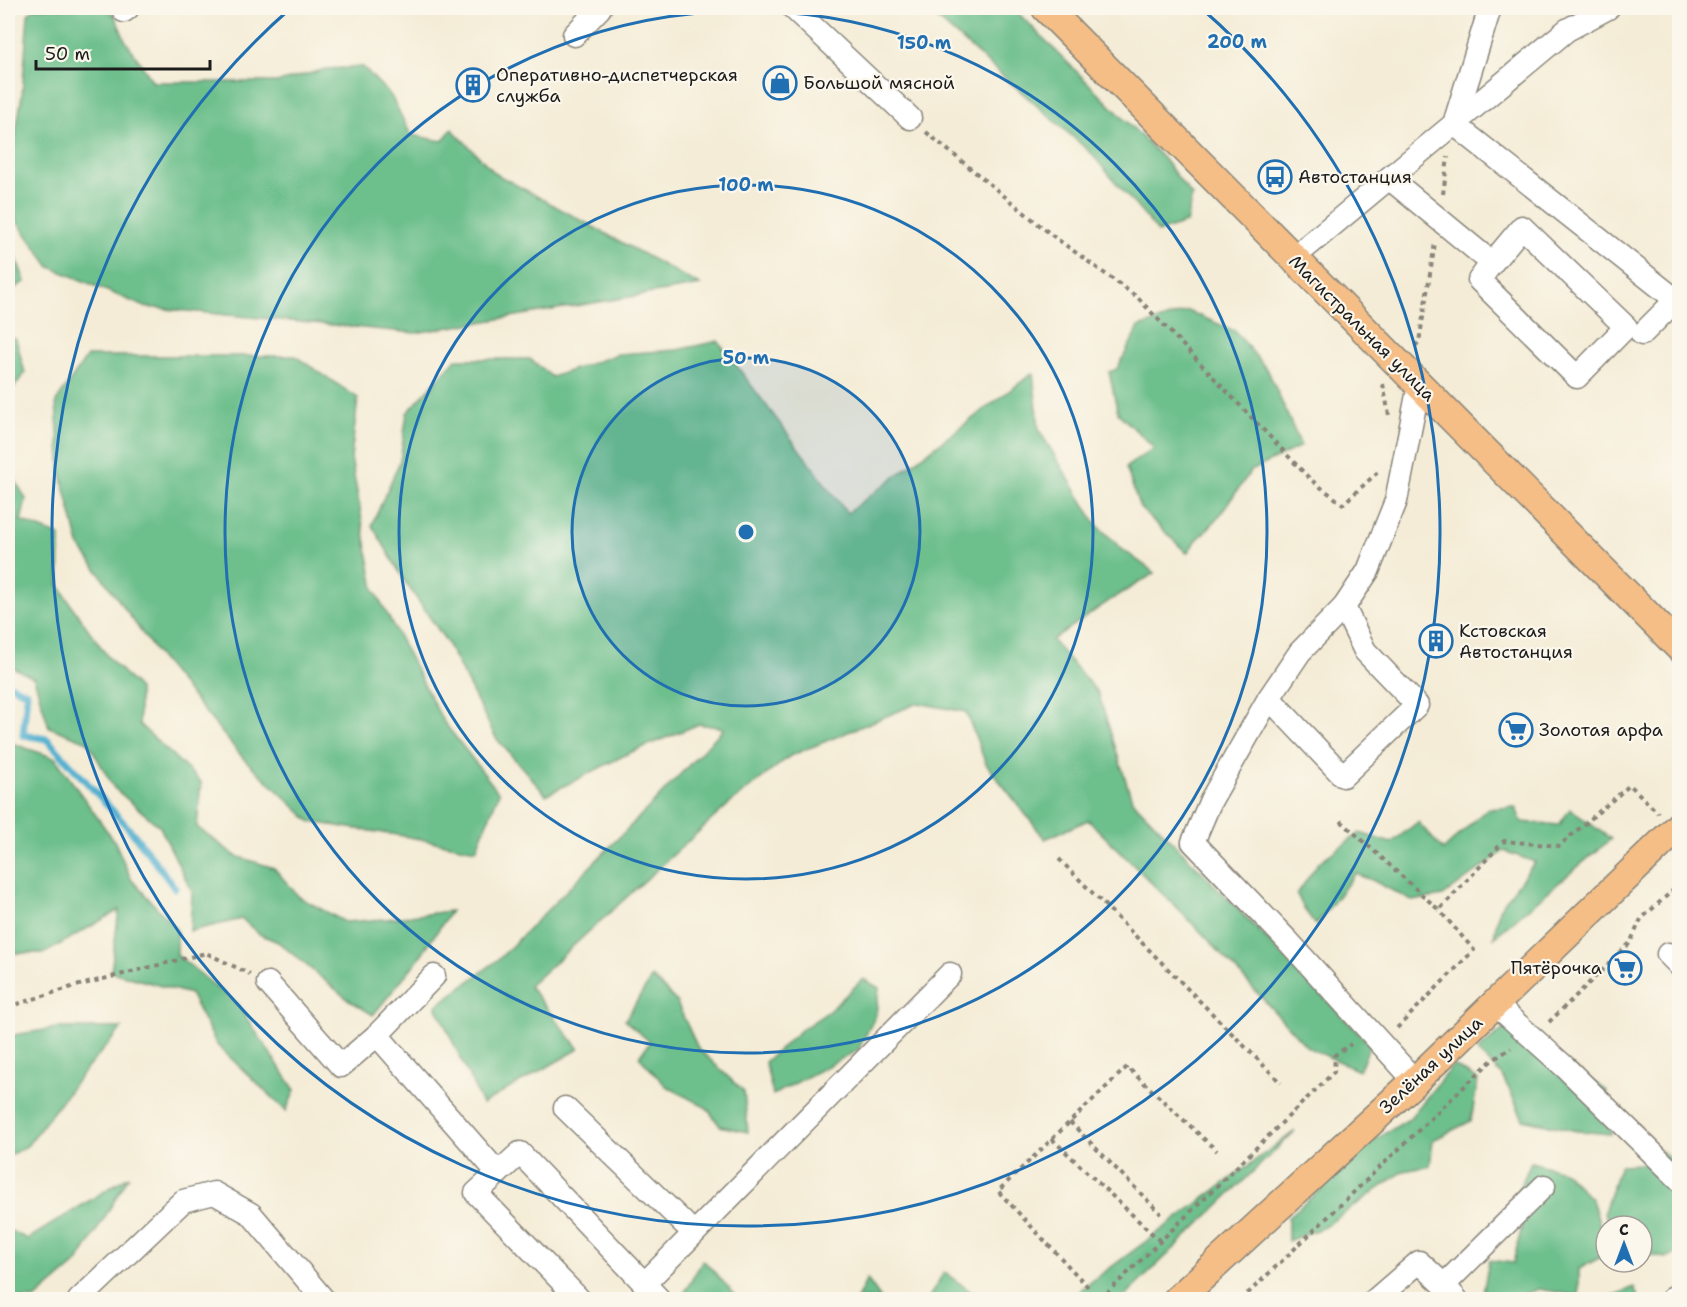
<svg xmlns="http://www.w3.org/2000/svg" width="1687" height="1307" font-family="'Shantell Sans',sans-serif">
	<rect width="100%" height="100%" fill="#fbf7ec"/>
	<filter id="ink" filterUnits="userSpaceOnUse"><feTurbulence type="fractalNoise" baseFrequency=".0167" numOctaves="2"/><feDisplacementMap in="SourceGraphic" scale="12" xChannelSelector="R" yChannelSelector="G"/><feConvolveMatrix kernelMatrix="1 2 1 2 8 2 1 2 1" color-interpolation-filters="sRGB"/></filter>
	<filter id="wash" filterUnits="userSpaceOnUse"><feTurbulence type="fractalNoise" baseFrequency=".008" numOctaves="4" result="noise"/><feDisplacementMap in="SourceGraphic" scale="24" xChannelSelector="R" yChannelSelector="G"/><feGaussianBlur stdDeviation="1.35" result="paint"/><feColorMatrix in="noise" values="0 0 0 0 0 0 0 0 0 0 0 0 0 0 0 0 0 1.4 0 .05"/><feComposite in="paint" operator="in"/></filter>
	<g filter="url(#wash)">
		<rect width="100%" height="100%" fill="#f4ecd6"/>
		<g fill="#6dbf8c" stroke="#446e54" stroke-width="1.5">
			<path d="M35,8H106L115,16L125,40L153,82H279L326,69L363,67L391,96L411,135L442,141L452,129L496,174L700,285L415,333L145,307L50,267L15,219L8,179L22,95L28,14Z"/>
			<path d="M925,8H1013L1162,157L1192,196L1186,223L1158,232L1090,152Z"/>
			<path d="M8,251H14L25,282L8,292Z"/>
			<path d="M1188,311L1235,331L1268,371L1301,446L1251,471L1217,519L1195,542L1187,553L1140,508L1126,467L1154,448L1118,413L1109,372L1117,369L1139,327Z"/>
			<path d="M8,336L16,339L25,373L8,395Z"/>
			<path d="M718,341L847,513L1033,373L1039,430L1096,524L1122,549L1155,573L1112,599L1052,640L1098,693L1132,800L1370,1045L1359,1071L1307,1047L1201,932L1088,820L1045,839L986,764L966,712L918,703L790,756L728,805L529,986L579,1049L482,1104L436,1006L499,959L654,802L724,728L699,724L627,754L546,795L496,738L446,641L404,580L372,525L400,461L407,413L456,359H530L552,377L618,354L677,350Z"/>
			<path d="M87,356H295L358,398L351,458L374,589L443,721L499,793L476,850L404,836L311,822L243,758L160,658L79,545L61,474L56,402Z"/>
			<path d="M8,467L26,499L21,521L60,536L59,585L71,605L108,657L139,689V724L201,782L197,827L236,856L274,868L299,897L345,922L386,919L451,911L417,961L373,1015L346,998L278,942L259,934L242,919L190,931L192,892L160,827L114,788L88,742L49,727L34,678L8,665Z"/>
			<path d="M8,706V742L55,758L115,842L131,879L177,930V955L237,1004L295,1090L286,1111L217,1045L190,994L111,972L119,910L45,953H8Z"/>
			<path d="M1515,807L1522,822L1559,825L1570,809L1611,839L1494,937L1499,909L1535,862L1504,851L1443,896L1412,901L1372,880L1355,874L1316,925L1304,909L1297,894L1319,862L1360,833L1391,843L1418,822L1443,850L1487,809Z"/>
			<path d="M652,977L676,1001L698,1048L744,1092L748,1132L720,1126L707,1108L666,1086L639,1057L650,1042L625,1020Z"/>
			<path d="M863,979L879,988L876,1015L858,1050L773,1095L765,1062L801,1030L829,1011Z"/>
			<path d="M57,1028H122L82,1074L27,1146L8,1156V1036Z"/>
			<path d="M1505,1028L1558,1056L1607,1091L1611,1134L1577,1131L1523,1119L1509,1089L1500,1073L1477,1051Z"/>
			<path d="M1453,1065L1478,1080L1471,1121L1433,1140L1430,1166L1404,1171L1324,1227L1288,1241V1217L1346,1168L1371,1142L1409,1119Z"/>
			<path d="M1295,1131L1122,1299H1068Z"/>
			<path d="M1662,1151L1679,1168V1253L1665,1258L1642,1253V1226H1610L1604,1212L1620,1165L1641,1164Z"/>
			<path d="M1531,1162L1563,1171L1592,1200L1606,1243V1254L1579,1269V1296L1539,1289L1509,1299H1482L1489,1260L1513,1263L1522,1226L1518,1192Z"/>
			<path d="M129,1176L78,1262L35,1299H8V1230L28,1239Z"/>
			<path d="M703,1260L739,1299L683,1300L682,1297Z"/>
			<path d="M944,1272L981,1299H928Z"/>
			<path d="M867,1279L881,1299H857Z"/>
			<path d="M1634,1287L1639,1299H1607Z"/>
		</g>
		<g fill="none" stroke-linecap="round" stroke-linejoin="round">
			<path stroke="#51b0d0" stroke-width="7" d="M8,684L27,693L23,735L47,739L132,832L175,888"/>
		</g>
	</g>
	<g filter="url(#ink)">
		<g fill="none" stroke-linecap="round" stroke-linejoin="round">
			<defs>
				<g id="minor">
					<path d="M793,8L910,118"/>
					<path d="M1608,8L1567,30L1454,124L1676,300L1680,299"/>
					<path d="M124,11L128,8"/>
					<path d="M574,35L600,8"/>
					<path d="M1389,178L1492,263L1522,227L1626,327L1577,377L1479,280L1492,263"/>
					<path d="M1293,258L1454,124L1490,8"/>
					<path d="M1642,334L1676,300L1680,303"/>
					<path d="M1269,698L1343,776L1417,705L1365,651L1344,607"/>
					<path d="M1668,954L1680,966"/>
					<path d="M268,983L341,1066L377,1035L498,1173"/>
					<path d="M1495,1004L1566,1068L1680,1180"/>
					<path d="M377,1035L434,976"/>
					<path d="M1415,1081L1287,940L1193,842L1211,800L1269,698L1300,652L1344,607L1368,571L1396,501L1419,385"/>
					<path d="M565,1108L694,1233"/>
					<path d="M644,1284L950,974"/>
					<path d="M79,1300L183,1201L214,1193L251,1214L324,1300"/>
					<path d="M580,1300L476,1193L520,1153L660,1300"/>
					<path d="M1375,1300L1419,1262L1444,1285"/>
					<path d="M1457,1300L1444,1285L1544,1186"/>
					<path d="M1671,1300L1680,1292"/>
				</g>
				<g id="major">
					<path d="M1046,8L1680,648"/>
					<path d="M1177,1300L1415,1081L1680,825"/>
				</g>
			</defs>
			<use href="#minor" stroke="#888479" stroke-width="25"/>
			<use href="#major" stroke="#888479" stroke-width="31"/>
			<g stroke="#888479" stroke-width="4" stroke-dasharray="4.5 4.5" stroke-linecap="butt">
				<path d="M926,132L1053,236L1137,297L1311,480L1343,504L1378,472"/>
				<path d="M1443,194L1448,157"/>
				<path d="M1415,346L1419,342L1435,243"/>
				<path d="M1383,384L1389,415"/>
				<path d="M1341,821L1439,910L1504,841L1559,846L1630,785L1658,813"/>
				<path d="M1059,859L1281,1083"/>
				<path d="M8,1007L72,987L206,953L250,974"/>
				<path d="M1549,1022L1630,943L1641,919L1680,884"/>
				<path d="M1397,1028L1474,950L1439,910"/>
				<path d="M1070,1122L1161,1214"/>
				<path d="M1052,1139L1160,1241"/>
				<path d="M1088,1287L998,1191L1127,1067L1217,1151"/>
				<path d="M1100,1300L1334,1072L1335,1055L1351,1044"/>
				<path d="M1241,1300L1490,1062L1511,1048"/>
			</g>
			<use href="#minor" stroke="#fff" stroke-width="22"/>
			<use href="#major" stroke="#f5be86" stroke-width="28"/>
		</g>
	</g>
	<circle cx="746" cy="532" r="174" fill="#1f6fb2" fill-opacity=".12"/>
	<g fill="none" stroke="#1f6fb2" stroke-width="3">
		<circle cx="746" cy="532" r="174"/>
		<circle cx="746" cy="532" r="347"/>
		<circle cx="746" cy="532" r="521"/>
		<path d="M1201 8A694 694 0 1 1 291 8"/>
	</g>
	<defs>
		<symbol id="shop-ring" viewBox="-11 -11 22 22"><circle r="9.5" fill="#fbf7ec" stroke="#1f6fb2" stroke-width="1.5"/><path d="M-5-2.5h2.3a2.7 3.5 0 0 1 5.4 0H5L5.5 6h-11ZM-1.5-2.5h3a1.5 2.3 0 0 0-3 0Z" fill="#1f6fb2"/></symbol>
		<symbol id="building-ring" viewBox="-11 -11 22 22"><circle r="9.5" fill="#fbf7ec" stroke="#1f6fb2" stroke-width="1.5"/><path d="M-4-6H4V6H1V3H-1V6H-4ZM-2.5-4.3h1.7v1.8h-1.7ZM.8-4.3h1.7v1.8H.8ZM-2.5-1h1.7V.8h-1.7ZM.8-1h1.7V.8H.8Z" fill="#1f6fb2"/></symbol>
		<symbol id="bus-ring" viewBox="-11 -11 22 22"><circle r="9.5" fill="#fbf7ec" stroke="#1f6fb2" stroke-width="1.5"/><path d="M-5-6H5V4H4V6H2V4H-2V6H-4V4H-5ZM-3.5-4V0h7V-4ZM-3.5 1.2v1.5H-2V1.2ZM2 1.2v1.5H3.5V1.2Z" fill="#1f6fb2"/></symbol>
		<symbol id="supermarket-ring" viewBox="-11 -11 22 22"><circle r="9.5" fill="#fbf7ec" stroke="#1f6fb2" stroke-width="1.5"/><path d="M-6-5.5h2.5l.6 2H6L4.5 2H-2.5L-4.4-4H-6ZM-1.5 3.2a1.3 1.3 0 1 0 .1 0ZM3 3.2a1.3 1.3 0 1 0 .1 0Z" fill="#1f6fb2"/></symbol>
	</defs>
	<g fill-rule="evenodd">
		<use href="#shop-ring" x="761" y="64" width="38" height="38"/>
		<use href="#building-ring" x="454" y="66" width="38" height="38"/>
		<use href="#bus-ring" x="1256" y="158" width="38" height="38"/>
		<use href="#building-ring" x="1417" y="622" width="38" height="38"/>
		<use href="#supermarket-ring" x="1497" y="711" width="38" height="38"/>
		<use href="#supermarket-ring" x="1606" y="949" width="38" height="38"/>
	</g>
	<g text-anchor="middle" stroke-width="4.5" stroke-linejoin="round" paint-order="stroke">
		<g font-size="18" fill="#1c1c1c" stroke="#fbf7ec" text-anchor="start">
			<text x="496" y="81">Оперативно-диспетчерская<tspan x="496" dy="21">служба</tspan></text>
			<text x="803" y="89">Большой мясной</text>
			<text x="1298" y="183">Автостанция</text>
			<text x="1459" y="637">Кстовская<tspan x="1459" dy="21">Автостанция</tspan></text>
			<text x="1539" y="736">Золотая арфа</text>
			<text x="1602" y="974" text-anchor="end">Пятёрочка</text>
		</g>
		<g font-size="18" fill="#1c1c1c" stroke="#fbf7ec">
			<text transform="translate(1362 328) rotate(45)" y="6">Магистральная улица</text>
			<text transform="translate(1431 1065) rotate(-43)" y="6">Зелёная улица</text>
		</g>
	</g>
	<circle cx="746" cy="532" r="9" fill="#1f6fb2" stroke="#fbf7ec" stroke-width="3"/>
	<g font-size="18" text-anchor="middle" font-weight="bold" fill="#1f6fb2" stroke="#fbf7ec" stroke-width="4.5" stroke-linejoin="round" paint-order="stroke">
		<text x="1237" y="48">200 m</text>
		<text x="924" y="49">150 m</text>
		<text x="746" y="191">100 m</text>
		<text x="746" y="364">50 m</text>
	</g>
	<rect width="1687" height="1307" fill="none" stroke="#fbf7ec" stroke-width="30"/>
	<g transform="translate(1624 1244)"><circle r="28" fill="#fbf7ec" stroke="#a29f99" stroke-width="1.5"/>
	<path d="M0-4.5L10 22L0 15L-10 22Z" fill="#1f6fb2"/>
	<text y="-9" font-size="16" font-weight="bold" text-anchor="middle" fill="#1c1c1c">С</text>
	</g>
	<path d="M36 60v9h174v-9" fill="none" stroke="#1c1c1c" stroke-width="3"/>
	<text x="45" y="60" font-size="18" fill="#1c1c1c" stroke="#fbf7ec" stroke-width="4.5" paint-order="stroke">50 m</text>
</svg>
